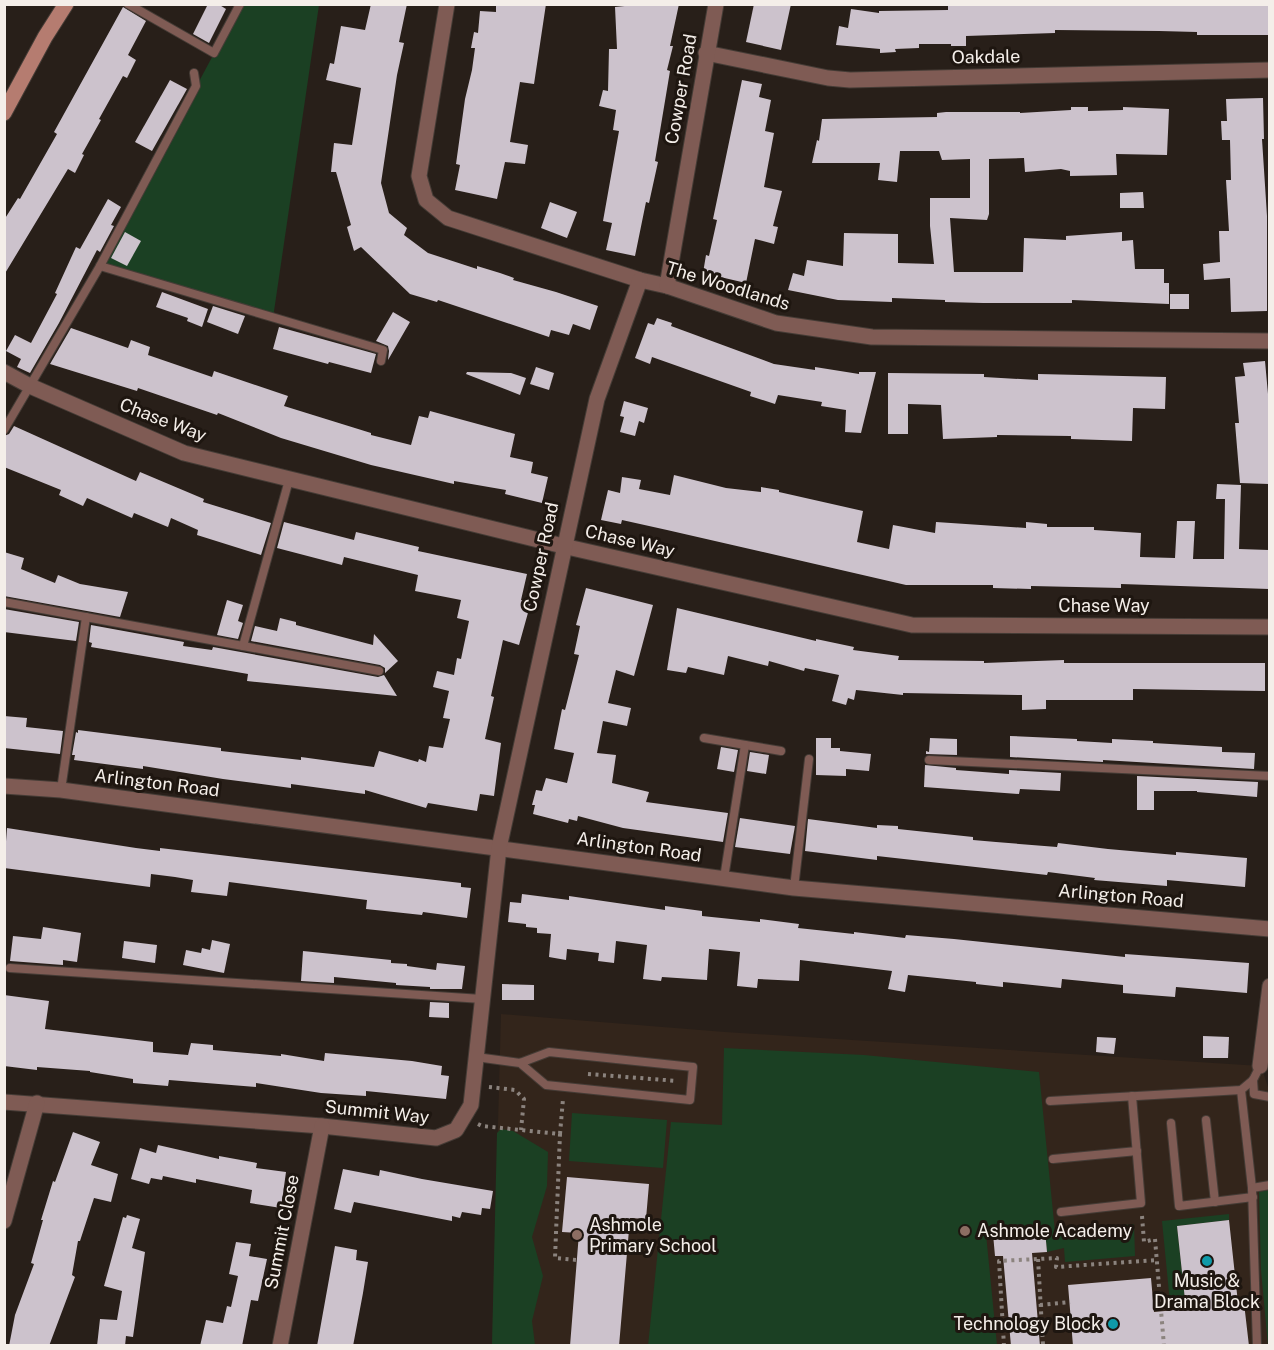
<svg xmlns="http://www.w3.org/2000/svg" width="1274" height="1350" font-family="'Public Sans',sans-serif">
	<rect width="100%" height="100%" fill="#281f19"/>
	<path fill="#33251b" d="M501,1014L725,1032L1261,1066L1269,1090V1345L492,1346Z"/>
	<g fill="#1b4023">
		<path d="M240,5H319L273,318L100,266Z"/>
		<path d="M724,1048L864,1055L1039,1072L1055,1232L1134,1224L1135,1256L1065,1262L1064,1248L1047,1252L1045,1230L986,1234L997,1345L648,1346L671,1122L722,1125Z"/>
		<path d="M572,1113L667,1120L663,1168L569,1161Z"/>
		<path d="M501,1129L513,1131L548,1152L547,1186L532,1237L543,1276L532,1321L535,1345H492L497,1133Z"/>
		<path d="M1269,1190L1270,1345L1268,1346L1261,1270L1259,1192Z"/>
		<path d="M1229,1214V1220L1177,1226L1185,1301L1170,1303L1162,1221Z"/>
	</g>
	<g fill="#ccc2cc">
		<path d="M208,4H218L226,9L209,43L193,34Z"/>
		<path d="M371,4H407L399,42L404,43L397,75L381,183L389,213L407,228L404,235L428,253L477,269V266L500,273L514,278L513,280L556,292L598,306L590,330L573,324L569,335L551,330L549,337L438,300L437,302L410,294L361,247L354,251L347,227L351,225L336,172H331L334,143L352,145L361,88L326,80L330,63L334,64L341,26L365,30Z"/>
		<path d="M496,4H546L534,84L520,82L510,142L528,145L525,164L505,162L497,199L455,190L460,165L456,164L465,99L472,70L475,48H471L474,32L478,33L480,11L496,12Z"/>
		<path d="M644,4H679L670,46H673L667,70L670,71L655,161L658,162L649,203L646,202L635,256L606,250L612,223L603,221L619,131L613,130L616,110L599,106L603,90L608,91L609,49H617L615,7Z"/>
		<path d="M754,4H791L781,50L746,42Z"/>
		<path d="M948,4H1269V35H1197V32L1159,31L1055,30V33L966,36V46H951V44H919V48L895,49L896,52L880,53V49L836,45L839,26L848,28L851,9L879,13V11L948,10Z"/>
		<path d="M123,7L146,21L128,55L136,60L127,78L123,76L99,119L101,120L82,154L84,155L75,173L68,169L4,275V220L18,198L20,199L57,134L54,132Z"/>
		<path d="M170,80L187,89L152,151L135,142Z"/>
		<path d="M742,80L762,84L759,97L771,100L765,131L774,133L764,187L782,191L773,226L778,227L774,244L755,239L746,283L703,273L706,255L709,256L717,220L713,219Z"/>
		<path d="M1263,98L1264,139H1262L1267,216V311L1231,312L1230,278L1204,280L1203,264L1220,262L1219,231H1229L1226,180H1231L1230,140H1222L1221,121H1227L1226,99Z"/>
		<path d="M1071,107H1088V111L1123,110V107L1169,109L1167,155L1116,154L1117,175L1070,176V171L1061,169L1025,172L1024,158L989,159V214L987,220L950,218L954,272H1023L1024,238L1066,240V236L1122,232V241L1133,240L1135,269H1164V283H1169V304L1072,300V303H983L945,302V300L892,298V302L838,300L788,290L793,273L804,276L807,260L843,266L844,233L898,234V263L934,264L930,226V198H970V159L942,160L939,151H900L897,182L878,180L880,163H812L817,140L819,141L822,119L937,117V113L946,112H1020V113L1071,110Z"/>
		<path d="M1143,192L1144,208H1120V193Z"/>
		<path d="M108,199L121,207L111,225L114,226L100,252L97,250L59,323L30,373L17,367L21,359L6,351L15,335L31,343L57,294L55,293L76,247L80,249Z"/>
		<path d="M550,202L577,212L567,238L541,228Z"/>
		<path d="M125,232L141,241L127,266L111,258Z"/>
		<path d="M162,292L208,309L202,327L187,321L188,318L156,307Z"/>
		<rect x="1170" y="294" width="19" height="15"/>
		<path d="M213,306L245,316L238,334L207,322Z"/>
		<path d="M393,312L410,322L388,360L389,351L388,346L376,341Z"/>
		<path d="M657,318L672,323L671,326L774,364L815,370V367L859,374V372H876L861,433L845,432L846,410L821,406L822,402L778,395L775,404L750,396L751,392L652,357L650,364L635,358L648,323L654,325Z"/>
		<path d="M279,327L376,354L371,373L329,362L328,364L273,349Z"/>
		<path d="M71,328L128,348L131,340L150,347L148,355L212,377L214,371L288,396L284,406L371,433V435L411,445L419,416L428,418L430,411L515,434L510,457L533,462L531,473L548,477L542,503L505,494L506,490L454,481V484L371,465L281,438L218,413L217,415L138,388L137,391L50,364Z"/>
		<path d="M1265,361L1269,405V484L1240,483L1235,423H1239L1235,377L1245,376L1243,363Z"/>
		<path d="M536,367L554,373L549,390L530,384Z"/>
		<path d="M467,372L511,373L526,378L520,395L466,374Z"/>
		<path d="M888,373L984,374V377L1038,380V374L1166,377L1165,409L1133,408L1132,441L1071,439V436L997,435V437L943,439L941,405L908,404V434H888Z"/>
		<path d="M624,401L648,408L644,423L639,421L635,436L620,432L624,417L620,416Z"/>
		<path d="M14,426L136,481L140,472L204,499L203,502L271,523L261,555L197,535L198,530L171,518L168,527L134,513L132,518L87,498L83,506L59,495L61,490L4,467V436L9,434Z"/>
		<path d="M674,475L726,488L761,492V487L779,490V492L863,511L857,542L889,549L893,525L935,533L936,522L1026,528V522L1047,524V527H1094V530L1141,533L1140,557L1175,558L1177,521H1195L1193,559H1224L1225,499H1216L1217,484L1241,485L1239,549L1269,550V589L1121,584V588L1031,586V589L993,588V585H906L667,530L622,520L621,524L601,520L608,490L620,493L622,477L641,480L639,489L670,495Z"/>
		<path d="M284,522L354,540L356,532L419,547L418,551L527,574L521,600L531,602L519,645L503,640L491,696L494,697L485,739L501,743L494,796L480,794L477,811L428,803L426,808L365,790V794L291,784V788L223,779L143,766V769L74,760L75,755H72L76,732L78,733V730L221,748V751L301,760V757L374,767L379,751L418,762L419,759L426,762L429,746L443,748L450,719L443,718L449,691L433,687L437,671L454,675L457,658L461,659L469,621L457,618L461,600L415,591L418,575L344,557L342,565L277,548Z"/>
		<path d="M4,552L24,558L21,569L55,583L58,575L80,584L128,592L120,617L4,596Z"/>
		<path d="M586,588L653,605L634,676L616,670L608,703L631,708L627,726L603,721L597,753L616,755L612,783L649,792L646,802L728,813L723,842L623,828L578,816L577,821L569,819L568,823L533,814L535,805H532L536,790L542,791L546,778L567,783L574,753L554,749L562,709L565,710L579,655L574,654L580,626L576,625Z"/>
		<path d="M227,600L243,605L238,621L243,623L238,639L217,635Z"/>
		<path d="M677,608L816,641V639L854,647L853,650L899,656L898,660L984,661V663L1064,660V663H1265V691L1133,689V700H1046V709L1022,710V695L903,693V695L856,690L854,700L848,698L846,705L832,701L839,675L805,668L804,671L769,661L768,666L728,656L724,675L688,667L686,673L667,670Z"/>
		<path d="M4,609L79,622L76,641L4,632Z"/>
		<path d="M280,618L296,622V625L373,645L374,634L398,661L385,673V668L380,665L251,641L255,626L277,631Z"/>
		<path d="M91,625L184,642L183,646L212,650L213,647L378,677L384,675L397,696L247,681L248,674L91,647L92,643L89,642Z"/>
		<path d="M4,716L27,718L26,727L63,731L60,754L4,748Z"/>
		<path d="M1010,736L1077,739V741L1112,743V739L1153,741V743L1222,747V752L1255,753L1254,769L1103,760V762L1010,757Z"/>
		<path d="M816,738H831V748H840V751L871,754L869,771L846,769V776L816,775Z"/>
		<path d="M930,738L957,739V755L926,754V751L929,752Z"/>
		<path d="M721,747L738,750L734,772L717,769Z"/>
		<path d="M750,752L769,755L766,774L747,771Z"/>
		<path d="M925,765L956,768V770L1009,774V770L1061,773L1060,791L1020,789L1019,794L924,787Z"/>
		<path d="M1137,776L1258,782L1257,797L1197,792V791H1154V810H1137Z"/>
		<path d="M740,818L795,826L790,854L735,847Z"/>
		<path d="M808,819L877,828V825L898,826V829L973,837V840L996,842L1057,847L1058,843L1108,849L1176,855V852L1247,858L1245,887L1167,880V886L1094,880L1095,878L1048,872L1047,875L877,856V860L805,851Z"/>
		<path d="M7,828L136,848L160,851V848L461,883V887L471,888L467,918L423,912L422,915L366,909L367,900L229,882L227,896L191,892L193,880L175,877L151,874L150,887L4,868Z"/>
		<path d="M522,894L569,900V896L665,910V906L702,911V916L760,922V919L799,924L798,928L854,934V932L905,938L906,935L954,939L1125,957V954L1249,963L1247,993L1176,987L1175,997L1123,993V985L1062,979L1061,988L1003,982V987L976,984V982L908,975L905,992L888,989L892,971L800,960L799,981L758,979L757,988L737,986L740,952L709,949L707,980L662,977L661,981L643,979L647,945L616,941L614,963L598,961L599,953L567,949L566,960L549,957L551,934L537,933V928L526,927V924L508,922L510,902L521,903Z"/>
		<path d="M43,927L81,933L77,962L63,960V965L10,961L13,936L41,939Z"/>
		<path d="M212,940L230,944L224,973L183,965L186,950L201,953L202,948L210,950Z"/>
		<path d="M124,941L157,945L155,963L122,958Z"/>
		<path d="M303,951L391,960V963L407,964V966L436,970L437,963L465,966L462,989H430V987L396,985V983L334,977V983L301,981Z"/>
		<path d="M502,984L534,985V1000H502Z"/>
		<path d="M4,995L49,1001L45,1029L153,1042V1052L188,1055L191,1043L213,1045V1050L281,1056V1054L324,1061L325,1053L412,1061L442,1066L441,1075L449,1076L446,1099L366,1091V1096L321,1093L256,1083V1087L169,1080L168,1086L133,1083V1079L90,1072V1071L37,1067V1070L4,1066Z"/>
		<path d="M430,1002L449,1003V1018L429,1017Z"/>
		<path d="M1203,1036L1229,1037L1228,1058H1203Z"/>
		<path d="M1097,1037L1116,1038L1114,1054L1096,1052Z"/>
		<path d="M73,1132L100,1142L91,1165L118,1174L111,1202L94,1198L80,1241H78L72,1275L75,1277L49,1346H9L15,1315L34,1264L31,1263L43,1220H41L53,1181L55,1182Z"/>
		<path d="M158,1145L219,1159V1156L257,1163L256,1168L286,1172L281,1208L250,1203L252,1190L196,1179V1183L163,1176L162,1180L151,1178L149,1184L131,1179L140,1148L156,1153Z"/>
		<path d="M343,1169L379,1176L380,1170L422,1179L493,1191L490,1209L482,1208L481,1215L462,1212L460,1218L452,1216V1221L354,1202L351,1213L334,1209Z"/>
		<path d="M567,1177L649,1184L646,1219L630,1218L619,1346H570L579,1233L562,1232Z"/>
		<path d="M127,1215L140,1219L132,1248L145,1252L133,1337L126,1336L125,1346H97L100,1319L117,1320L122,1291L104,1286L123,1217L126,1218Z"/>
		<path d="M1229,1220L1238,1303H1244L1249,1346H1073L1068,1285L1151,1278L1154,1312L1186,1309L1177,1226Z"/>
		<path d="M1045,1230L1047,1252L1032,1253L1040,1346H1011L1003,1256H995L993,1234Z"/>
		<path d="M236,1242L251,1244L249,1256L267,1259L258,1301L251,1300L242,1346H200L206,1320L223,1323L227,1306L231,1307L238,1276L229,1274Z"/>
		<path d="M335,1246L357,1250L356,1260L368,1262L363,1293L353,1346H317Z"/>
	</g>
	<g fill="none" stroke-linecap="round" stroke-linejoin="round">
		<defs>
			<g id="lane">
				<path d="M128,4L214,53L240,4"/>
				<path d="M100,266L383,350L381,361"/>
				<path d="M4,430L100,266L196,86L194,73"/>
				<path d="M4,602L379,671"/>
				<path d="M243,646L289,480"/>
				<path d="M704,738L781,751"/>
				<path d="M929,760L1270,776"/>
				<path d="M61,790L86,617"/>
				<path d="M724,878L745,745"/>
				<path d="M794,888L809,759"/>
				<path d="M10,968L482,999"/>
				<path d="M476,1057L520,1063L549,1052L693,1067L690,1100L546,1085L520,1063"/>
				<path d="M1253,1080L1254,1094L1270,1097"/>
				<path d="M1241,1090L1252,1188"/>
				<path d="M1050,1101L1241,1090L1253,1080L1260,1066"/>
				<path d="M1206,1120L1215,1202"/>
				<path d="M1171,1123L1179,1206L1253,1197"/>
				<path d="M1053,1159L1137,1151"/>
				<path d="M1061,1212L1141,1203L1132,1096"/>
				<path d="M1257,1346L1252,1188L1270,1185"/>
			</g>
			<g id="street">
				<path d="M447,4L419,176L426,200L448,218L640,280L667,286L776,323L872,337L1270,341"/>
				<path d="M706,53L828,78L850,80L1270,70"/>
				<path d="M667,286L716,4"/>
				<path d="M4,372L30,386L184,453L563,546L912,625L1270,627"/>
				<path d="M4,786L61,790L794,888L1270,929"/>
				<path d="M1260,1066L1270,986"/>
				<path d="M4,1102L322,1126L436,1138L456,1130L471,1105L499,848L597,399L640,280"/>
				<path d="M4,1221L37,1103"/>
				<path d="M280,1346L322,1126"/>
			</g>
			<path id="secondary" d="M4,113L45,37L66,4"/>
		</defs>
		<use href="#lane" stroke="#453c36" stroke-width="10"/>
		<use href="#street" stroke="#453c36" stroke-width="17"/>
		<use href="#secondary" stroke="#453c36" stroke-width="17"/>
		<g stroke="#8b837e" stroke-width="4" stroke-dasharray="3 4.5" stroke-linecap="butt">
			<path d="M588,1074L677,1081"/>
			<path d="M489,1087L515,1090L524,1099L521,1130"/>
			<path d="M478,1124L482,1126L560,1134L555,1258L577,1260"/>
			<path d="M560,1134L563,1099"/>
			<path d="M1142,1216L1144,1242L1155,1239L1164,1346"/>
			<path d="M1038,1259L1043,1345"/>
			<path d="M1040,1305L1070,1302"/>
			<path d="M1161,1308L1244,1300"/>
			<path d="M1004,1346L999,1261L1057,1258L1056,1267L1157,1260"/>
		</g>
		<use href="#lane" stroke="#7f5b54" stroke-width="8"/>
		<use href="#street" stroke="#7f5b54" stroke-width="15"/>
		<use href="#secondary" stroke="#b57c70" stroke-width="15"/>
	</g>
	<g fill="#8d6e63" stroke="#1e1610" stroke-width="2">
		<circle cx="965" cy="1231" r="6"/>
		<circle cx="577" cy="1235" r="6"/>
	</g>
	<g fill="#0f9aa8" stroke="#1e1610" stroke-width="2">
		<circle cx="1207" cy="1261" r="6"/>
		<circle cx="1113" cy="1324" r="6"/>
	</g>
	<g text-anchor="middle" stroke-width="6" stroke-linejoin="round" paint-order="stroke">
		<g font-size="18" fill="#f4eee9" stroke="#1e1610">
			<text transform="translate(986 57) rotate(-1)" y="6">Oakdale</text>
			<text transform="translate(681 89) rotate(-80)" y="6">Cowper Road</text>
			<text transform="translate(728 286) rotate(17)" y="6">The Woodlands</text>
			<text transform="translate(163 420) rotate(21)" y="6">Chase Way</text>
			<text transform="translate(630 541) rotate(13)" y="6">Chase Way</text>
			<text transform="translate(541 557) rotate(-78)" y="6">Cowper Road</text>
			<text x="1104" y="612">Chase Way</text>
			<text transform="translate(157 783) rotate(7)" y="6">Arlington Road</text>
			<text transform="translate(639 847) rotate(8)" y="6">Arlington Road</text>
			<text transform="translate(1121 896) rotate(5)" y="6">Arlington Road</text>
			<text transform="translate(377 1112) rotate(6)" y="6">Summit Way</text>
			<text transform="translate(282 1232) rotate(-79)" y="6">Summit Close</text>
		</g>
		<g font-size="18" fill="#f4eee9" stroke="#1e1610" text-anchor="start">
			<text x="589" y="1231">Ashmole<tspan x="589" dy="21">Primary School</tspan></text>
			<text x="977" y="1237">Ashmole Academy</text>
			<text x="1207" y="1287" text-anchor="middle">Music &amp;<tspan x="1207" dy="21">Drama Block</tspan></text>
			<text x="1101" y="1330" text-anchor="end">Technology Block</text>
		</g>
	</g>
	<rect width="1274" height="1350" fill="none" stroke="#f4eee9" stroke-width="12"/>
</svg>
